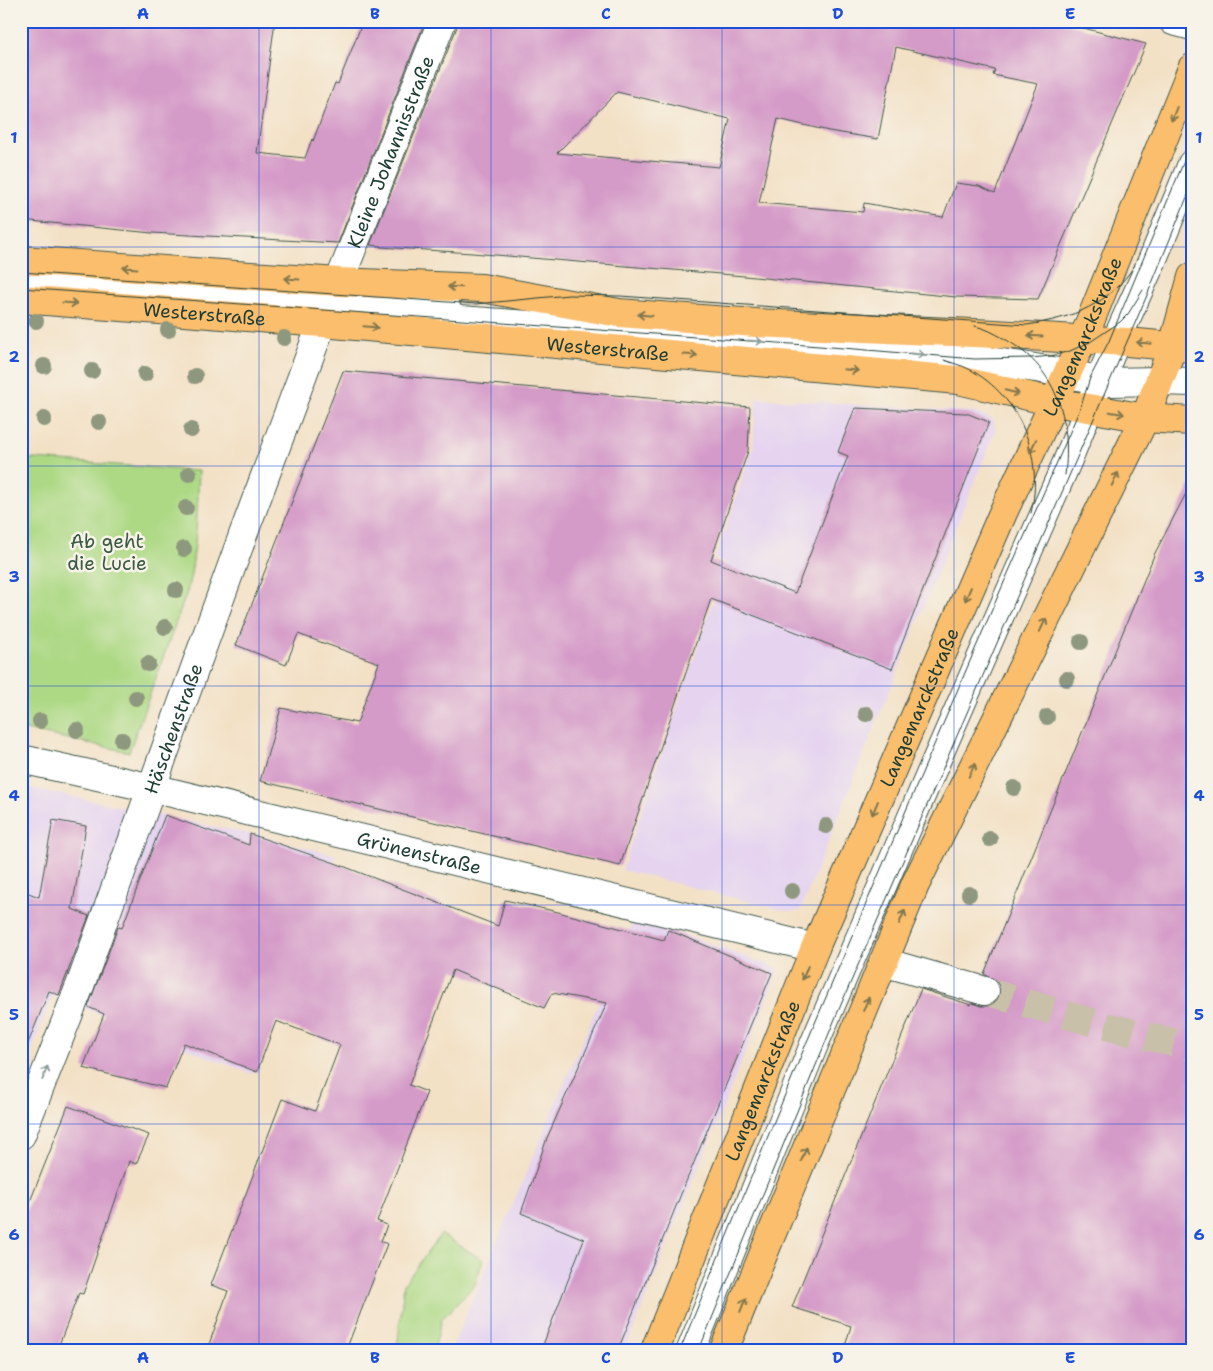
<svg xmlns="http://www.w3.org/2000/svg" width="1213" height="1371" font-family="'Shantell Sans',sans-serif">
	<rect width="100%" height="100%" fill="#f7f3e8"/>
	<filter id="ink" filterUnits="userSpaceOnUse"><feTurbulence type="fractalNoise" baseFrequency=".02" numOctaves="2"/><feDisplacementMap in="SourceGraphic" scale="10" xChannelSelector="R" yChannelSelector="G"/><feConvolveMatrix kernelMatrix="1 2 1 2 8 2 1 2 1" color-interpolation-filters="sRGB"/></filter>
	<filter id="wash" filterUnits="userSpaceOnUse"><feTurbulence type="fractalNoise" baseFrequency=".0096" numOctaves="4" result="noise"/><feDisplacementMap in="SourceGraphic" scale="20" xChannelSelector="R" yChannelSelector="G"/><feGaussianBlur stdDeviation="1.12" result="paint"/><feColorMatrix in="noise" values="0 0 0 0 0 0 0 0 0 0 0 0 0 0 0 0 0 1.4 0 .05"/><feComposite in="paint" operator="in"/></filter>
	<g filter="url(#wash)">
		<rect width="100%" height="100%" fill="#f3e1c6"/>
		<g fill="#e5d3f0">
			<path d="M756,398L971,412L993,419L995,431L800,911H787L622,870L726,563L715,559L753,448Z"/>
			<path d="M21,786L250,834L336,855L252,1074L53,996L21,1077Z"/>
			<path d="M635,917L779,969L625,1350H451Z"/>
		</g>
		<g fill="#add985" stroke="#668b5c">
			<path d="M21,458L199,471C197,512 197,553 187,592L129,752L21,729Z"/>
			<path d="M441,1234L483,1260L475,1285L442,1319L434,1350H397L404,1284Z"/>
		</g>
		<g id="blocks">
			<g fill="#d49ac8" fill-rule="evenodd">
				<path d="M21,21H275L257,153L305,158L312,139L313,141L335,83L338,84L363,21H425L338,243L152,233L21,220Z"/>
				<path d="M457,21H1056L1146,44L1038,299L956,297L744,276L472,253L380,247L381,246L370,245L457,27ZM896,47L995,70L993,75L1038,84L995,193L979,186L956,183L943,217L864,203L863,212L759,203L778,119L829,131L878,139ZM617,92L730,119L719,167L557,153Z"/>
				<path d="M343,371L750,407L748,451L711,560L795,593L848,456L838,452L855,408L966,413L989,422L892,669L711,599L620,866L260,781L281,708L357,723L379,663L298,634L286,665L236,645Z"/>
				<path d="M1192,482V1350H844L851,1326L792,1307L921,989L971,1005L972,1003L981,1006H989L996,1002L1000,996V988L997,981L984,974L1155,553Z"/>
				<path d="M165,815L249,845L250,834L335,863L498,926L505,900L558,912L664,940L668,930L772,973L681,1194L618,1350H541L584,1239L521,1213L547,1138L607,1003L552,993L544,1008L453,970L409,1085L427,1092L377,1221L387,1225L381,1241L387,1244L346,1350H207L228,1291L211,1285L282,1099L315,1111L340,1045L276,1021L257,1072L184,1043L166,1088L83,1068L104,1014L88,1007L118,927L122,928Z"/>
				<path d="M53,820L86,826L72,909L89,916L59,995L49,991L23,1056L21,1055V890L39,897Z"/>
				<path d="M68,1106L149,1135L136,1164L129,1161L83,1294L79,1293L57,1350H21V1224Z"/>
			</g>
		</g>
	</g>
	<g filter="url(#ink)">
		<use href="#blocks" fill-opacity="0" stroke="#3f564a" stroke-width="1"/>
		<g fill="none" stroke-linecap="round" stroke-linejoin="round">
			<path stroke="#c9c0a9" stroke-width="28" stroke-dasharray="28 14" stroke-linecap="butt" d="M985,991L1105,1026L1192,1047"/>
			<defs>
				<g id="minor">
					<path d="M1173,21L1192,26"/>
					<path d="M21,281L428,310L446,307"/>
					<path id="s1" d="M339,282L442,21"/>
					<path d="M428,310L460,320L819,346L975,359L1042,369L1109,382L1160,381L1192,382"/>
					<path id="s2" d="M21,759L152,788L815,948"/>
					<path d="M883,962L985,991"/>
					<path id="s3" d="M21,1135L81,983L243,535L322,323"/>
					<path d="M691,1350L815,1042L936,761L1067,462L1116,341L1152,261L1192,164"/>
				</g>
				<g id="major">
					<path d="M21,260L339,282L482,288L619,313L756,323L995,334L1127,342L1192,348"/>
					<path id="s4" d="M21,299L322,323L958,380L1054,402L1145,418L1192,421"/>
					<path id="s5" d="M655,1350L815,948L1002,515L1083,339L1192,68"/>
					<path d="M724,1350L915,885L1145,418L1173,346L1192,277"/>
				</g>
			</defs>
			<use href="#minor" stroke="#3f564a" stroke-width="30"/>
			<use href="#major" stroke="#3f564a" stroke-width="30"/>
			<use href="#minor" stroke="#fff" stroke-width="28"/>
			<use href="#major" stroke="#fabe6d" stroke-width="28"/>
			<g stroke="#1f3d34" stroke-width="1">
				<path d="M21,272L476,304L569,295L620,296L1027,325C1073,318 1109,305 1135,265"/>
				<path d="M21,288L819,346L975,359L1031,358L1051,356L1070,351L1090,342L1120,322L1128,314L1143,290"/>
				<path d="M975,326C985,328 994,333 1003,338C1056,367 1072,418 1065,475"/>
				<path d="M944,360C952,363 961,365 969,369C1021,397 1044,457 1031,513"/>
				<path d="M680,1350L803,1051L994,605L1055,467L1081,406L1090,378L1109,341L1192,142"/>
				<path d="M699,1350L837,1014L1148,293L1192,185"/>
			</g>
		</g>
		<g fill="#8e987e">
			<circle cx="36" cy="321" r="8"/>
			<circle cx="168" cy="330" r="8"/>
			<circle cx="284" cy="338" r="8"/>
			<circle cx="44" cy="366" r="8"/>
			<circle cx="92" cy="371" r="8"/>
			<circle cx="145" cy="374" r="8"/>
			<circle cx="195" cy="376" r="8"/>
			<circle cx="44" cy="419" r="8"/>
			<circle cx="99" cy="422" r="8"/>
			<circle cx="191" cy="430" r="8"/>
			<circle cx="189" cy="474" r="8"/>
			<circle cx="186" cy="508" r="8"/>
			<circle cx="184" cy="549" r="8"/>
			<circle cx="176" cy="590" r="8"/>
			<circle cx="165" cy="627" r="8"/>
			<circle cx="1081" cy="642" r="8"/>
			<circle cx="148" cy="664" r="8"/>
			<circle cx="1067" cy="679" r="8"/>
			<circle cx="136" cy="698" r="8"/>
			<circle cx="866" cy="714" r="8"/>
			<circle cx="1047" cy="717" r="8"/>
			<circle cx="40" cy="721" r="8"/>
			<circle cx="77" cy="730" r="8"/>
			<circle cx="122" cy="740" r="8"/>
			<circle cx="1014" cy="788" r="8"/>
			<circle cx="826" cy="826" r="8"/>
			<circle cx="990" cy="839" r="8"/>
			<circle cx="792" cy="891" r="8"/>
			<circle cx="969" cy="894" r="8"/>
		</g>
		<defs><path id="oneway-shaft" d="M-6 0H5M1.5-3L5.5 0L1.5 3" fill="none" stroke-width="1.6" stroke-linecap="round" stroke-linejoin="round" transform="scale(1.25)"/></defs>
		<g stroke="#82774e">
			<use href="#oneway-shaft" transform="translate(1174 114) rotate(111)"/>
			<use href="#oneway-shaft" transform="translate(130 268) rotate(-176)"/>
			<use href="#oneway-shaft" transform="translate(292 279) rotate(-176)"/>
			<use href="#oneway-shaft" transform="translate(455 287) rotate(-178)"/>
			<use href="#oneway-shaft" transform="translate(70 303) rotate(4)"/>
			<use href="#oneway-shaft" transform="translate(645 315) rotate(-175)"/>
			<use href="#oneway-shaft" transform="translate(371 327) rotate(5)"/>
			<use href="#oneway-shaft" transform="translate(1035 336) rotate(-177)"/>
			<use href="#oneway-shaft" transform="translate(1144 343) rotate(-174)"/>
			<use href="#oneway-shaft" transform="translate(690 355) rotate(5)"/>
			<use href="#oneway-shaft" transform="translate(851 370) rotate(6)"/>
			<use href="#oneway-shaft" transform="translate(1012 392) rotate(13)"/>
			<use href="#oneway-shaft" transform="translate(1117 413) rotate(10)"/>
			<use href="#oneway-shaft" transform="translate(1033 446) rotate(115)"/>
			<use href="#oneway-shaft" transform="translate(1115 479) rotate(-64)"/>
			<use href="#oneway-shaft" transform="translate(968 594) rotate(113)"/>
			<use href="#oneway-shaft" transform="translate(1043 625) rotate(-64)"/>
			<use href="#oneway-shaft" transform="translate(972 770) rotate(-64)"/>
			<use href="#oneway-shaft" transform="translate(875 808) rotate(113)"/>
			<use href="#oneway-shaft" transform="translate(902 917) rotate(-67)"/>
			<use href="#oneway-shaft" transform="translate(805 973) rotate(112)"/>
			<use href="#oneway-shaft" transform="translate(866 1004) rotate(-68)"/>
			<use href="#oneway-shaft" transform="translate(804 1154) rotate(-68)"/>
			<use href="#oneway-shaft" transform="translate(743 1305) rotate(-68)"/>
		</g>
		<g stroke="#8f9e9a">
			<use href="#oneway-shaft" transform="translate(755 341) rotate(4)"/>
			<use href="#oneway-shaft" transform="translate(917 354) rotate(6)"/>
			<use href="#oneway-shaft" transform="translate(45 1073) rotate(-69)"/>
		</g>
	</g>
	<path fill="none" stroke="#1d4ed8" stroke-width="1" stroke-opacity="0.55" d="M259,21V1350M491,21V1350M722,21V1350M954,21V1350M21,247H1192M21,466H1192M21,686H1192M21,905H1192M21,1124H1192"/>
	<g text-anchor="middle" stroke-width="5" stroke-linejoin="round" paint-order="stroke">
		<g font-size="19" fill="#1f3d34" stroke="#f7f3e8">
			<text dy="7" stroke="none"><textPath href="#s1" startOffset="140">Kleine Johannisstraße</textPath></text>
			<text dy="7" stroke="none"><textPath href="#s4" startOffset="184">Westerstraße</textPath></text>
			<text dy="7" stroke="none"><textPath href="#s5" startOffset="1100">Langemarckstraße</textPath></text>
			<text dy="7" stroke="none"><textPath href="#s4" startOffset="589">Westerstraße</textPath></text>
			<text dy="7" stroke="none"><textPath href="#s5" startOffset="695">Langemarckstraße</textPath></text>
			<text dy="7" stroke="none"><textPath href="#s3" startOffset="434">Häschenstraße</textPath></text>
			<text dy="7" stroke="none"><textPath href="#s2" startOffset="409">Grünenstraße</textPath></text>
			<text dy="7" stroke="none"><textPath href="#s5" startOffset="290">Langemarckstraße</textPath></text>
		</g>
		<g font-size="19" fill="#3b5c44" stroke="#f7f3e8">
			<text x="107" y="548">Ab geht<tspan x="107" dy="22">die Lucie</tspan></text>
		</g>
	</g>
	<rect width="1213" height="1371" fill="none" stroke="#f7f3e8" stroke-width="55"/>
	<rect x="28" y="28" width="1158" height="1316" fill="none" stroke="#1d4ed8" stroke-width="2"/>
	<g font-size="16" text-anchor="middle" font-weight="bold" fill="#1d4ed8">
		<text x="143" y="19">A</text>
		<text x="375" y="19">B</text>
		<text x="606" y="19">C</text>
		<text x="838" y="19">D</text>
		<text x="1070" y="19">E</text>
		<text x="14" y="143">1</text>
		<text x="1199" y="143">1</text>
		<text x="14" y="362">2</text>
		<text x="1199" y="362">2</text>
		<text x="14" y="582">3</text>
		<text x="1199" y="582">3</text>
		<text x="14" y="801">4</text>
		<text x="1199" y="801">4</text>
		<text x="14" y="1020">5</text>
		<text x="1199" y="1020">5</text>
		<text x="14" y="1240">6</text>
		<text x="1199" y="1240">6</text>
		<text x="143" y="1363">A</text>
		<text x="375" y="1363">B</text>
		<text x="606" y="1363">C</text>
		<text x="838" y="1363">D</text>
		<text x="1070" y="1363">E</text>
	</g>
</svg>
